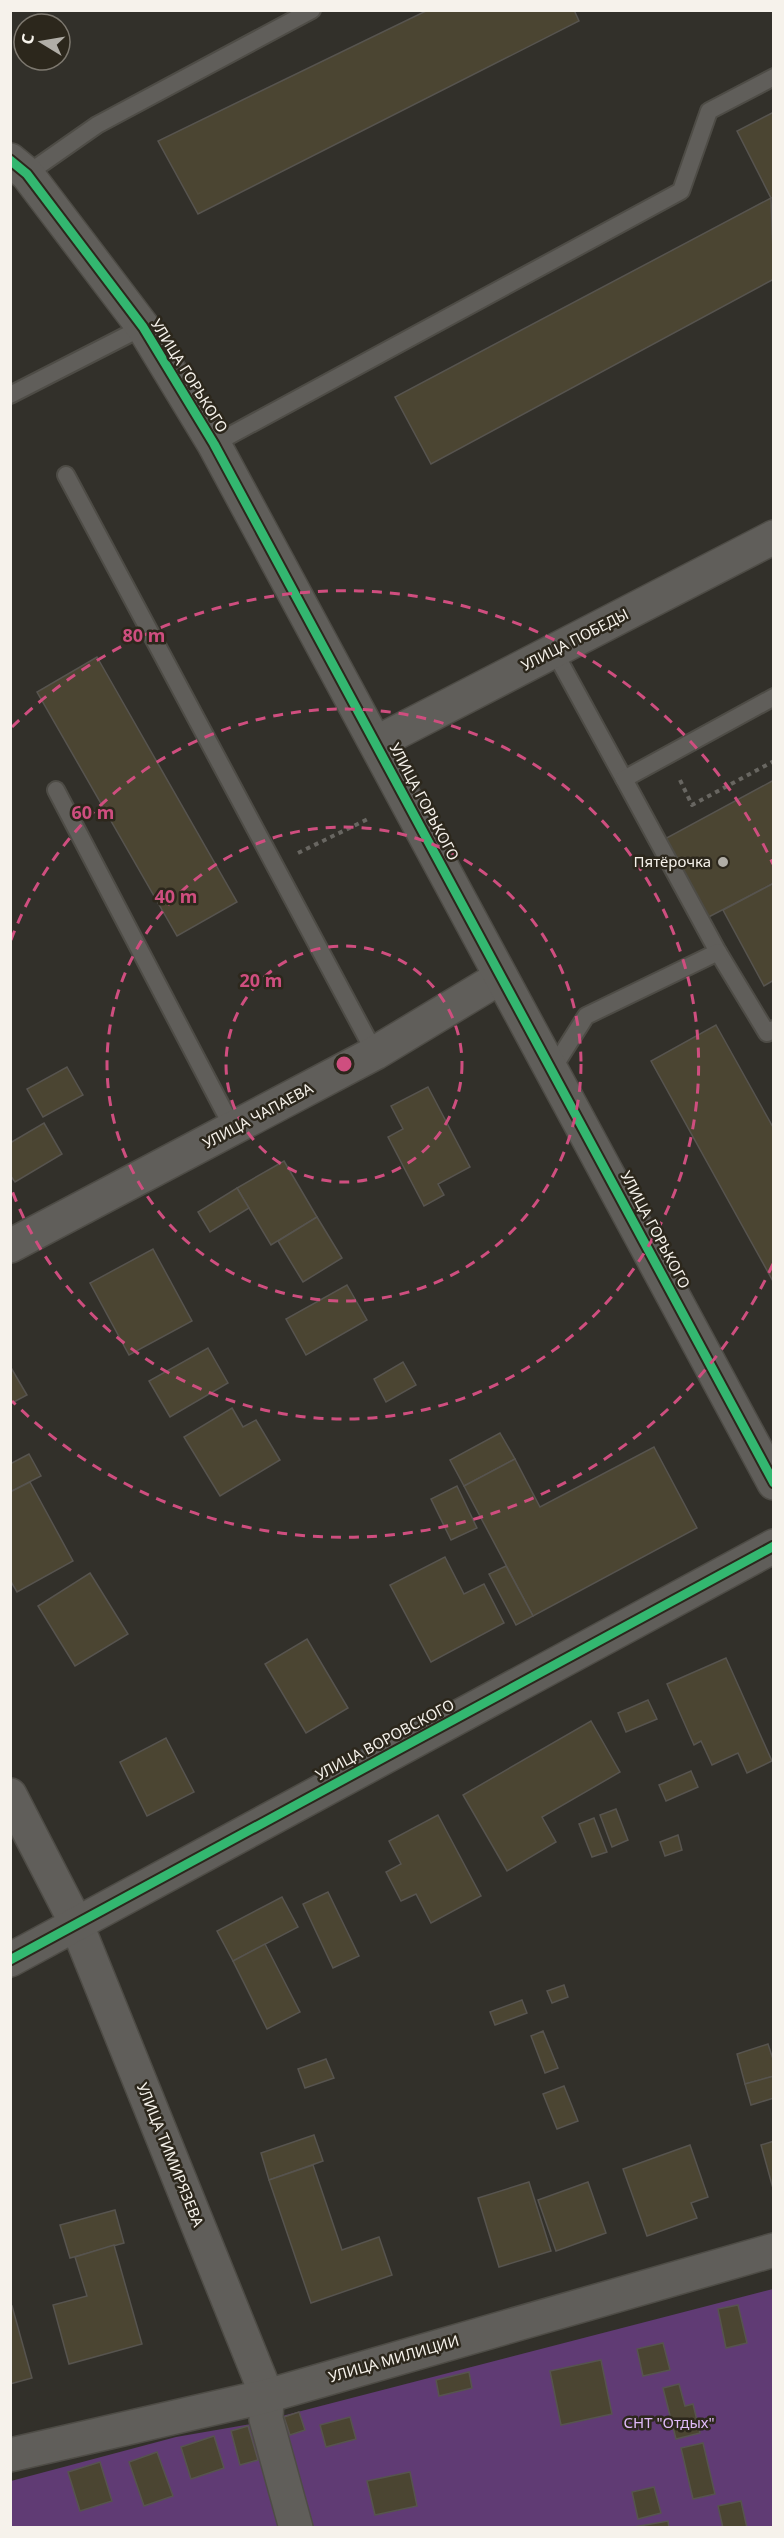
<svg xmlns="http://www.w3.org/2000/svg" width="784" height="2538" font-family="'Noto Sans',sans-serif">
	<rect width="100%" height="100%" fill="#32302a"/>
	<path fill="#603b74" d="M773,2289V2527L11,2528V2481L176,2437L251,2424Z"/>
	<g fill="#4b4532" stroke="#57544f" stroke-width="1.5">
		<path d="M428,10H574L579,21L198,214L158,141Z"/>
		<path d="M774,112V197L771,198L737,131Z"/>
		<path d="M771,198L774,279L431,464L395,397Z"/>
		<path d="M97,657L237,902L177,936L37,692Z"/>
		<path d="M774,780V883L703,920L661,841Z"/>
		<path d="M774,883V980L764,986L723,910Z"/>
		<path d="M716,1025L774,1129V1283L651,1061Z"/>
		<path d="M67,1067L83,1095L43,1117L27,1089Z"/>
		<path d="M428,1087L470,1167L438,1184L444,1195L424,1206L388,1137L403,1129L391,1106Z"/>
		<path d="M44,1123L62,1154L15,1182L10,1175V1143Z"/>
		<path d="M284,1161L317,1217L271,1245L237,1188Z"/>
		<path d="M237,1188L249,1208L210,1232L198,1212Z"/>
		<path d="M317,1217L342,1258L303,1282L278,1241Z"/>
		<path d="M153,1249L192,1321L129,1355L90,1283Z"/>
		<path d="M347,1285L367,1320L306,1355L286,1319Z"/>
		<path d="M208,1348L228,1383L170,1417L149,1381Z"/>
		<path d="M403,1362L416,1385L386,1402L374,1379Z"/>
		<path d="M10,1366L27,1395L10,1404Z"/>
		<path d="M232,1408L243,1427L256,1420L280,1460L220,1496L184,1437Z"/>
		<path d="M500,1433L515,1459L464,1486L450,1460Z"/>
		<path d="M654,1447L697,1528L533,1616L464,1486L515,1459L540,1507Z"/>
		<path d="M29,1454L41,1476L10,1492V1464Z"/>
		<path d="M30,1482L73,1561L17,1592L10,1580V1492Z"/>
		<path d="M457,1486L477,1528L451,1540L431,1499Z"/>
		<path d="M445,1557L464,1594L484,1584L504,1623L431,1662L390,1585Z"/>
		<path d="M506,1566L533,1616L516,1625L489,1574Z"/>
		<path d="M90,1573L128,1634L75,1666L38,1606Z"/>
		<path d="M307,1639L348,1708L306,1733L265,1664Z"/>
		<path d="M726,1658L772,1761L747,1773L738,1753L712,1765L701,1741L694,1745L667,1684Z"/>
		<path d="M648,1700L657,1719L626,1732L618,1713Z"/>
		<path d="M591,1721L620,1772L542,1817L556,1842L507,1871L463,1795Z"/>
		<path d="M166,1738L194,1792L147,1816L120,1762Z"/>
		<path d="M691,1771L698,1787L666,1801L659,1785Z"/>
		<path d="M616,1809L628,1840L612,1847L600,1815Z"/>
		<path d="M438,1815L481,1896L431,1923L416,1894L401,1901L386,1872L401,1864L389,1841Z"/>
		<path d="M594,1818L607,1852L592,1857L579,1824Z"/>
		<path d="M678,1835L682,1850L665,1856L660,1842Z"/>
		<path d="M328,1892L359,1956L333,1968L303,1904Z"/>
		<path d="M282,1897L298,1927L233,1961L217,1931Z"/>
		<path d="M265,1944L300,2012L267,2029L233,1961Z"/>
		<path d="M564,1985L568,1997L552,2003L547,1991Z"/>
		<path d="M522,2000L527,2013L495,2025L490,2012Z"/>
		<path d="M543,2031L558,2068L545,2073L531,2036Z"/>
		<path d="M768,2044L774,2062V2076L745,2084L737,2054Z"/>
		<path d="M326,2059L334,2078L305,2088L298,2069Z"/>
		<path d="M774,2076V2098L751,2105L745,2084Z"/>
		<path d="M564,2086L578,2121L557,2129L543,2094Z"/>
		<path d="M314,2135L323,2161L269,2180L261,2153Z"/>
		<path d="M774,2141V2192L761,2145Z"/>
		<path d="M690,2145L708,2197L691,2203L697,2218L647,2236L623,2169Z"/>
		<path d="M313,2165L342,2250L379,2237L392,2275L311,2303L269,2180Z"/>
		<path d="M529,2182L551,2251L499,2267L478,2198Z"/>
		<path d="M588,2182L606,2233L556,2251L538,2200Z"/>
		<path d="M115,2210L124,2243L70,2258L60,2225Z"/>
		<path d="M114,2245L142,2344L69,2364L53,2305L87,2296L75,2257Z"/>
		<path d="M738,2305L747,2343L726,2348L718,2309Z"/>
		<path d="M12,2306L32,2378L10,2384V2307Z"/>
		<path d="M663,2343L670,2370L643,2376L637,2349Z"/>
		<path d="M601,2360L612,2414L561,2425L550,2371Z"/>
		<path d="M469,2372L472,2388L439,2396L436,2380Z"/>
		<path d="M679,2384L685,2406L693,2404L700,2433L676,2439L663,2388Z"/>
		<path d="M299,2412L305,2430L290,2435L284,2417Z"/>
		<path d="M350,2417L356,2439L326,2447L320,2425Z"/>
		<path d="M248,2426L258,2460L240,2465L231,2431Z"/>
		<path d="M214,2436L224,2468L191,2479L181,2447Z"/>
		<path d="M703,2443L715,2494L693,2499L681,2448Z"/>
		<path d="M157,2452L173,2496L144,2506L129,2462Z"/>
		<path d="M100,2462L112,2501L80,2511L68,2472Z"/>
		<path d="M410,2472L417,2506L375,2515L367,2481Z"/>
		<path d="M654,2487L661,2513L638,2519L632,2492Z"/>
		<path d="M741,2501L747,2528H723L718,2506Z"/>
		<path d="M668,2521L669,2528H634V2527Z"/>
	</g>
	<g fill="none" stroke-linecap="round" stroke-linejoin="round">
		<defs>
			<g id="lane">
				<path d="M27,174L97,125L312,10"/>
				<path d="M10,395L143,327"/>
				<path d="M214,444L681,191L709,111L774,77"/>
				<path d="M66,475L375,1053"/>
				<path d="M554,651L624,779"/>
				<path d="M56,790L234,1130"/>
				<path d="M718,952L624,779L774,697"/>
				<path d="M552,1070L586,1016L718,952L767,1033L774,1029"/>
			</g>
			<g id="street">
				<path d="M10,1246L375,1053L501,977"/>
				<path d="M10,1795L76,1923L267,2396L266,2419L296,2528"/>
				<path d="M10,2455L267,2396L774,2250"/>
			</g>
			<g id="secondary">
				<path d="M10,160L27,174L143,327L214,444L774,1483"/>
				<path d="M376,743L774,537"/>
				<path d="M10,1960L774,1546"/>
			</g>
		</defs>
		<use href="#lane" stroke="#4e4c46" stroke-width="20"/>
		<use href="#street" stroke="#4e4c46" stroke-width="36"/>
		<use href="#secondary" stroke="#4e4c46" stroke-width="36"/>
		<g stroke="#686661" stroke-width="4" stroke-dasharray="4.5 4.5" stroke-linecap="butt">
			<path d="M680,780L692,805L774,761"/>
			<path d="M298,853L370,818"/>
		</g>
		<use href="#lane" stroke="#605e5a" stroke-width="16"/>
		<use href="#street" stroke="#605e5a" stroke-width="33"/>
		<use href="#secondary" stroke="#605e5a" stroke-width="33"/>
		<defs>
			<g id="cycleway">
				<path d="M10,160L27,174L143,327L214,444L774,1483"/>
				<path d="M10,1960L774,1546"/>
			</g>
		</defs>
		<use href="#cycleway" stroke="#2c271c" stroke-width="13"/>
		<use href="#cycleway" stroke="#33b770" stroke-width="9"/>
	</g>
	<g fill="none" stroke="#cf4e7f" stroke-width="3" stroke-dasharray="10 8">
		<circle cx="344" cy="1064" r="118"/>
		<circle cx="344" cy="1064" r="237"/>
		<path d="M11 940A355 355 0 1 1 11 1188"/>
		<path d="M773 1264A473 473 0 0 1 12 1401M12 727A473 473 0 0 1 773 864"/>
	</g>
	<circle fill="#b1aea7" stroke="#2c271c" stroke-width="2" cx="723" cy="862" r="6"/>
	<g text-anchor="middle" stroke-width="5" stroke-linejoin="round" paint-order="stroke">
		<g font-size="15" fill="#f6f2eb" stroke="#2c271c">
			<text transform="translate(189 376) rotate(58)" y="5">УЛИЦА ГОРЬКОГО</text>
			<text transform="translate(575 640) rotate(-27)" y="5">УЛИЦА ПОБЕДЫ</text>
			<text transform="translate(424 802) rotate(62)" y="5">УЛИЦА ГОРЬКОГО</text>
			<text transform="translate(258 1116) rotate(-28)" y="5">УЛИЦА ЧАПАЕВА</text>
			<text transform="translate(655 1230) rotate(62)" y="5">УЛИЦА ГОРЬКОГО</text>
			<text transform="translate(385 1740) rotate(-28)" y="5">УЛИЦА ВОРОВСКОГО</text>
			<text transform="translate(170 2155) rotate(68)" y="5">УЛИЦА ТИМИРЯЗЕВА</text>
			<text transform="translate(394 2359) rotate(-16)" y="5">УЛИЦА МИЛИЦИИ</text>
		</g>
		<g font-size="15" fill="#f6f2eb" stroke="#2c271c" text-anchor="end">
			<text x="711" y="867">Пятёрочка</text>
		</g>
		<g font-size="15" fill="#dfbaf7" stroke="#2c271c">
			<text x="669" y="2428">СНТ "Отдых"</text>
		</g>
	</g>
	<circle cx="344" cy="1064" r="9" fill="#cf4e7f" stroke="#2c271c" stroke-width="3"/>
	<g font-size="18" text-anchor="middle" font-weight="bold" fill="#cf4e7f" stroke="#2c271c" stroke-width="5" stroke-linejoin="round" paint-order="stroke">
		<text x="144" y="642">80 m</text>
		<text x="93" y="819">60 m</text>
		<text x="176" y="903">40 m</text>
		<text x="261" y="987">20 m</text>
	</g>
	<rect width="784" height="2538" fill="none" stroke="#f6f2eb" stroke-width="24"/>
	<g transform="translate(42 42) rotate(281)"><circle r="28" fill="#2c271c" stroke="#7d786f" stroke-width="1.5"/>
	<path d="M0-4.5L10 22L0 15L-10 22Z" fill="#b1aea7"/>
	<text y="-9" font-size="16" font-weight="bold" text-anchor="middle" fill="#f6f2eb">С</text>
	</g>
</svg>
